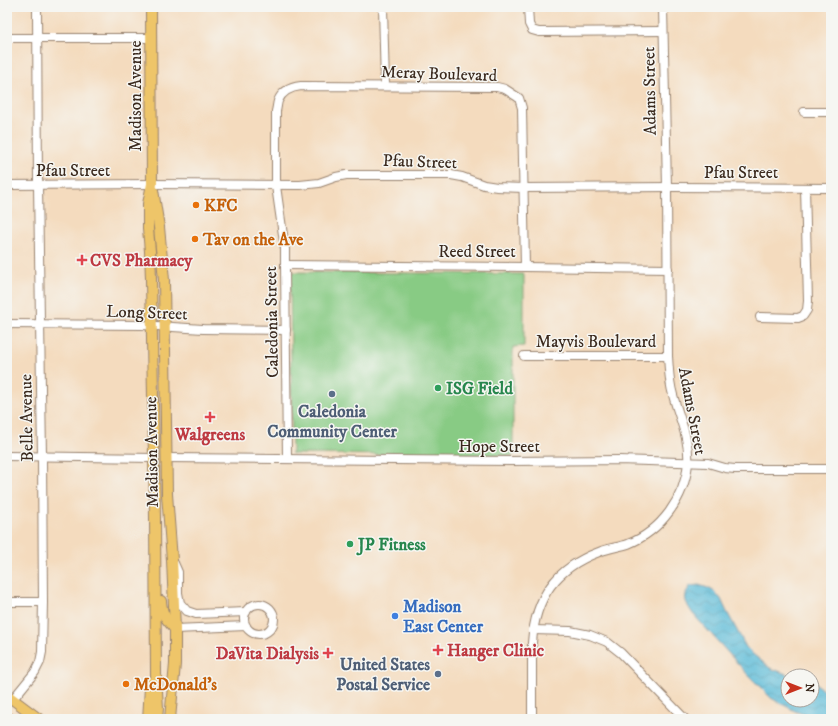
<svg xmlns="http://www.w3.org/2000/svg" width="838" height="726" font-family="'IM FELL DW Pica',serif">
	<defs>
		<pattern id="water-waves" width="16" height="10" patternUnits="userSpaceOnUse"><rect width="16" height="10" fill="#58bad7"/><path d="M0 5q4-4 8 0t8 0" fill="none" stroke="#4a97ae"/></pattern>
	</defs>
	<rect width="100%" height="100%" fill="#f6f6f2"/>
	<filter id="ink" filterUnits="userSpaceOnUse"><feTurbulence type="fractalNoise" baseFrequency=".025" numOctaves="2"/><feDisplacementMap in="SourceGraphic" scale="8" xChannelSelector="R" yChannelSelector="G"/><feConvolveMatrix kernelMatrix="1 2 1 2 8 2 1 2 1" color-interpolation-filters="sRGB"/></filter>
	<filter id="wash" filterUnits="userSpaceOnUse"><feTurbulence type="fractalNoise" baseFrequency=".012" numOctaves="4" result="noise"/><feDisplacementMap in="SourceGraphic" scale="16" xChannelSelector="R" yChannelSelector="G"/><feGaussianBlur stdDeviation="0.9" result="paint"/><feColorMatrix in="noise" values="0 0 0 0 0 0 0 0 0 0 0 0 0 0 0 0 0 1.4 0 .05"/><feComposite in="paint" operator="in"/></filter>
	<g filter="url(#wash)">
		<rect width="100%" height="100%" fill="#f4dbbe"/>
		<path fill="#88cb84" stroke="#627a51" d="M290,272L524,274V346L513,347V456L292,454Z"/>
		<path fill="url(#water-waves)" stroke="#4a727a" d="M699,585L708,588L715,592L721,599L726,610L746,647L754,655L770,668L792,676H788V700H812V682L817,684L821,689L831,695V719H816L795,711L771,698L750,677L693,614C686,603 682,598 690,586Z"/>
	</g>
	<g filter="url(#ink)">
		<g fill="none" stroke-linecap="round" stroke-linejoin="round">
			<defs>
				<g id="minor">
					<path d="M383,7L385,86"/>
					<path d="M528,7L529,24L532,30L539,32L663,31"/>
					<path d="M7,38H151"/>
					<path d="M804,112H831"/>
					<path d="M7,185L152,184L300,185L319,183L336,177L346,175H451L462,177L484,185L497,187L524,188L673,187L831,188"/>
					<path d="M285,265L525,267L668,269"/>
					<path d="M760,317L798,318L803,316L807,310L808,301L805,188"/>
					<path d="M7,324L142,325L203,329L286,330"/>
					<path d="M524,356H668"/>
					<path d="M7,456L154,458"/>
					<path d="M167,458L511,461L619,460L708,463L725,468L735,469H831"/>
					<path d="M287,459L285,265V249L276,186V111C277,108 277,104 278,101C282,91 292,87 301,86L497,87L505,89L519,98L522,108L525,267"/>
					<path d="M174,563L178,572V593L180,603L187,611L196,614L246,612"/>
					<path d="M7,602H43"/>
					<circle cx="259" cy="619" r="15"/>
					<path d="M175,629L246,626"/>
					<path d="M533,630L570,631L590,635L607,642L621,653L685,719"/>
					<path d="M13,699L35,672L40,662L42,652L43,602L42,456L38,185L37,7"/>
					<path d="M532,719V643C535,597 556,568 599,552C609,548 619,547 628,544C661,531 685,498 688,463C690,439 679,418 673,395C669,382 669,369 668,356L667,187L663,7"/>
				</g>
				<g id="major">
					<path d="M151,7L152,184L148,204V229L150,251L151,279L155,517L156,674L158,708L157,719"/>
					<path d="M153,190L159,227L164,280L167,494L172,560L175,629V664L170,719"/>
					<path d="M161,601C162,615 166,619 175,629"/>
					<path d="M7,695L39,719"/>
					<path d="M7,717L10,719"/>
					<path d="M148,719L150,687L152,682"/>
				</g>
			</defs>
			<use href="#minor" stroke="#98826e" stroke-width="10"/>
			<use href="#major" stroke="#98826e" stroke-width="12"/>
			<use href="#minor" stroke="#fff" stroke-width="8"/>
			<use href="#major" stroke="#eec569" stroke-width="10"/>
		</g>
	</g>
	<g fill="#e8710a" stroke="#f6f6f2" stroke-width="1.5">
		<circle cx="196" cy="205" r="4"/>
		<circle cx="195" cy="239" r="4"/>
		<circle cx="126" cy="684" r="4"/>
	</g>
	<g fill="#e0444e" stroke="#f6f6f2" stroke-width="1.5">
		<path d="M80 254h4v4h4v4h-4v4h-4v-4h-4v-4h4z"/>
		<path d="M208 411h4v4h4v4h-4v4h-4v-4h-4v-4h4z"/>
		<path d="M436 644h4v4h4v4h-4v4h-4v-4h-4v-4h4z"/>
		<path d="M326 647h4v4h4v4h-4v4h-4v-4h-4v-4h4z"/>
	</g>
	<g fill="#2e9e5b" stroke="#f6f6f2" stroke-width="1.5">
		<circle cx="438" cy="388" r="4"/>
		<circle cx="350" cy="544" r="4"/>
	</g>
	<g fill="#5c6f8a" stroke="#f6f6f2" stroke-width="1.5">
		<circle cx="332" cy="394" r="4"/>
		<circle cx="438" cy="674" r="4"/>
	</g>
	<circle fill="#3f7fe0" stroke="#f6f6f2" stroke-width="1.5" cx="395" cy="616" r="4"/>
	<g text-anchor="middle" stroke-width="3" stroke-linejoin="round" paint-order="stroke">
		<g font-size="17" fill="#3b2a1e" stroke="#f6f6f2">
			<text transform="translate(439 73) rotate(2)" y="6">Meray Boulevard</text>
			<text transform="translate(649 91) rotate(-91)" y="6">Adams Street</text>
			<text transform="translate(135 96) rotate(-90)" y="6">Madison Avenue</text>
			<text transform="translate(420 161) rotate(2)" y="6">Pfau Street</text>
			<text x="73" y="176">Pfau Street</text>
			<text x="741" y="178">Pfau Street</text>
			<text x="477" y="257">Reed Street</text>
			<text transform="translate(147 312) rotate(2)" y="6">Long Street</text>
			<text transform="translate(271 322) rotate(-91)" y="6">Caledonia Street</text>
			<text x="596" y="347">Mayvis Boulevard</text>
			<text transform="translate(693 411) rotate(79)" y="6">Adams Street</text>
			<text transform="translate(26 418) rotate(-91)" y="6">Belle Avenue</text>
			<text x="499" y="452">Hope Street</text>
			<text transform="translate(151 452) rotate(-91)" y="6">Madison Avenue</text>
		</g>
		<g font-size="17" font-weight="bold" fill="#c56008" stroke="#f6f6f2" text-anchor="start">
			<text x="204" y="211">KFC</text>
			<text x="203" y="245">Tav on the Ave</text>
			<text x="134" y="690">McDonald's</text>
		</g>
		<g font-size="17" font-weight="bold" fill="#be3a42" stroke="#f6f6f2" text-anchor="start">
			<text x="90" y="266">CVS Pharmacy</text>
			<text x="210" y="440" text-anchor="middle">Walgreens</text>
			<text x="447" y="656">Hanger Clinic</text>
			<text x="319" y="659" text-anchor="end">DaVita Dialysis</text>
		</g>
		<g font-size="17" font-weight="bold" fill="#27864d" stroke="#f6f6f2" text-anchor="start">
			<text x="446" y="394">ISG Field</text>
			<text x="358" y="550">JP Fitness</text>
		</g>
		<g font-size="17" font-weight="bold" fill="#4e5e75" stroke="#f6f6f2">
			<text x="332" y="417">Caledonia<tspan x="332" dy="20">Community Center</tspan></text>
			<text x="430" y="670" text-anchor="end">United States<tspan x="430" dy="20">Postal Service</tspan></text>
		</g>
		<g font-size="17" font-weight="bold" fill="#366cbe" stroke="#f6f6f2" text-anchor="start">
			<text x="403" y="612">Madison<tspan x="403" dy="20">East Center</tspan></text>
		</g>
	</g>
	<rect width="838" height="726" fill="none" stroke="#f6f6f2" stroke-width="24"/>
	<g transform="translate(800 688) rotate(90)"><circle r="19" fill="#f6f6f2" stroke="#aba49d"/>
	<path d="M0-3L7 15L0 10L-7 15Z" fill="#c8321e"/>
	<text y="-6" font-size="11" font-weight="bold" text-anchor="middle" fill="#3b2a1e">N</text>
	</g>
</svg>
